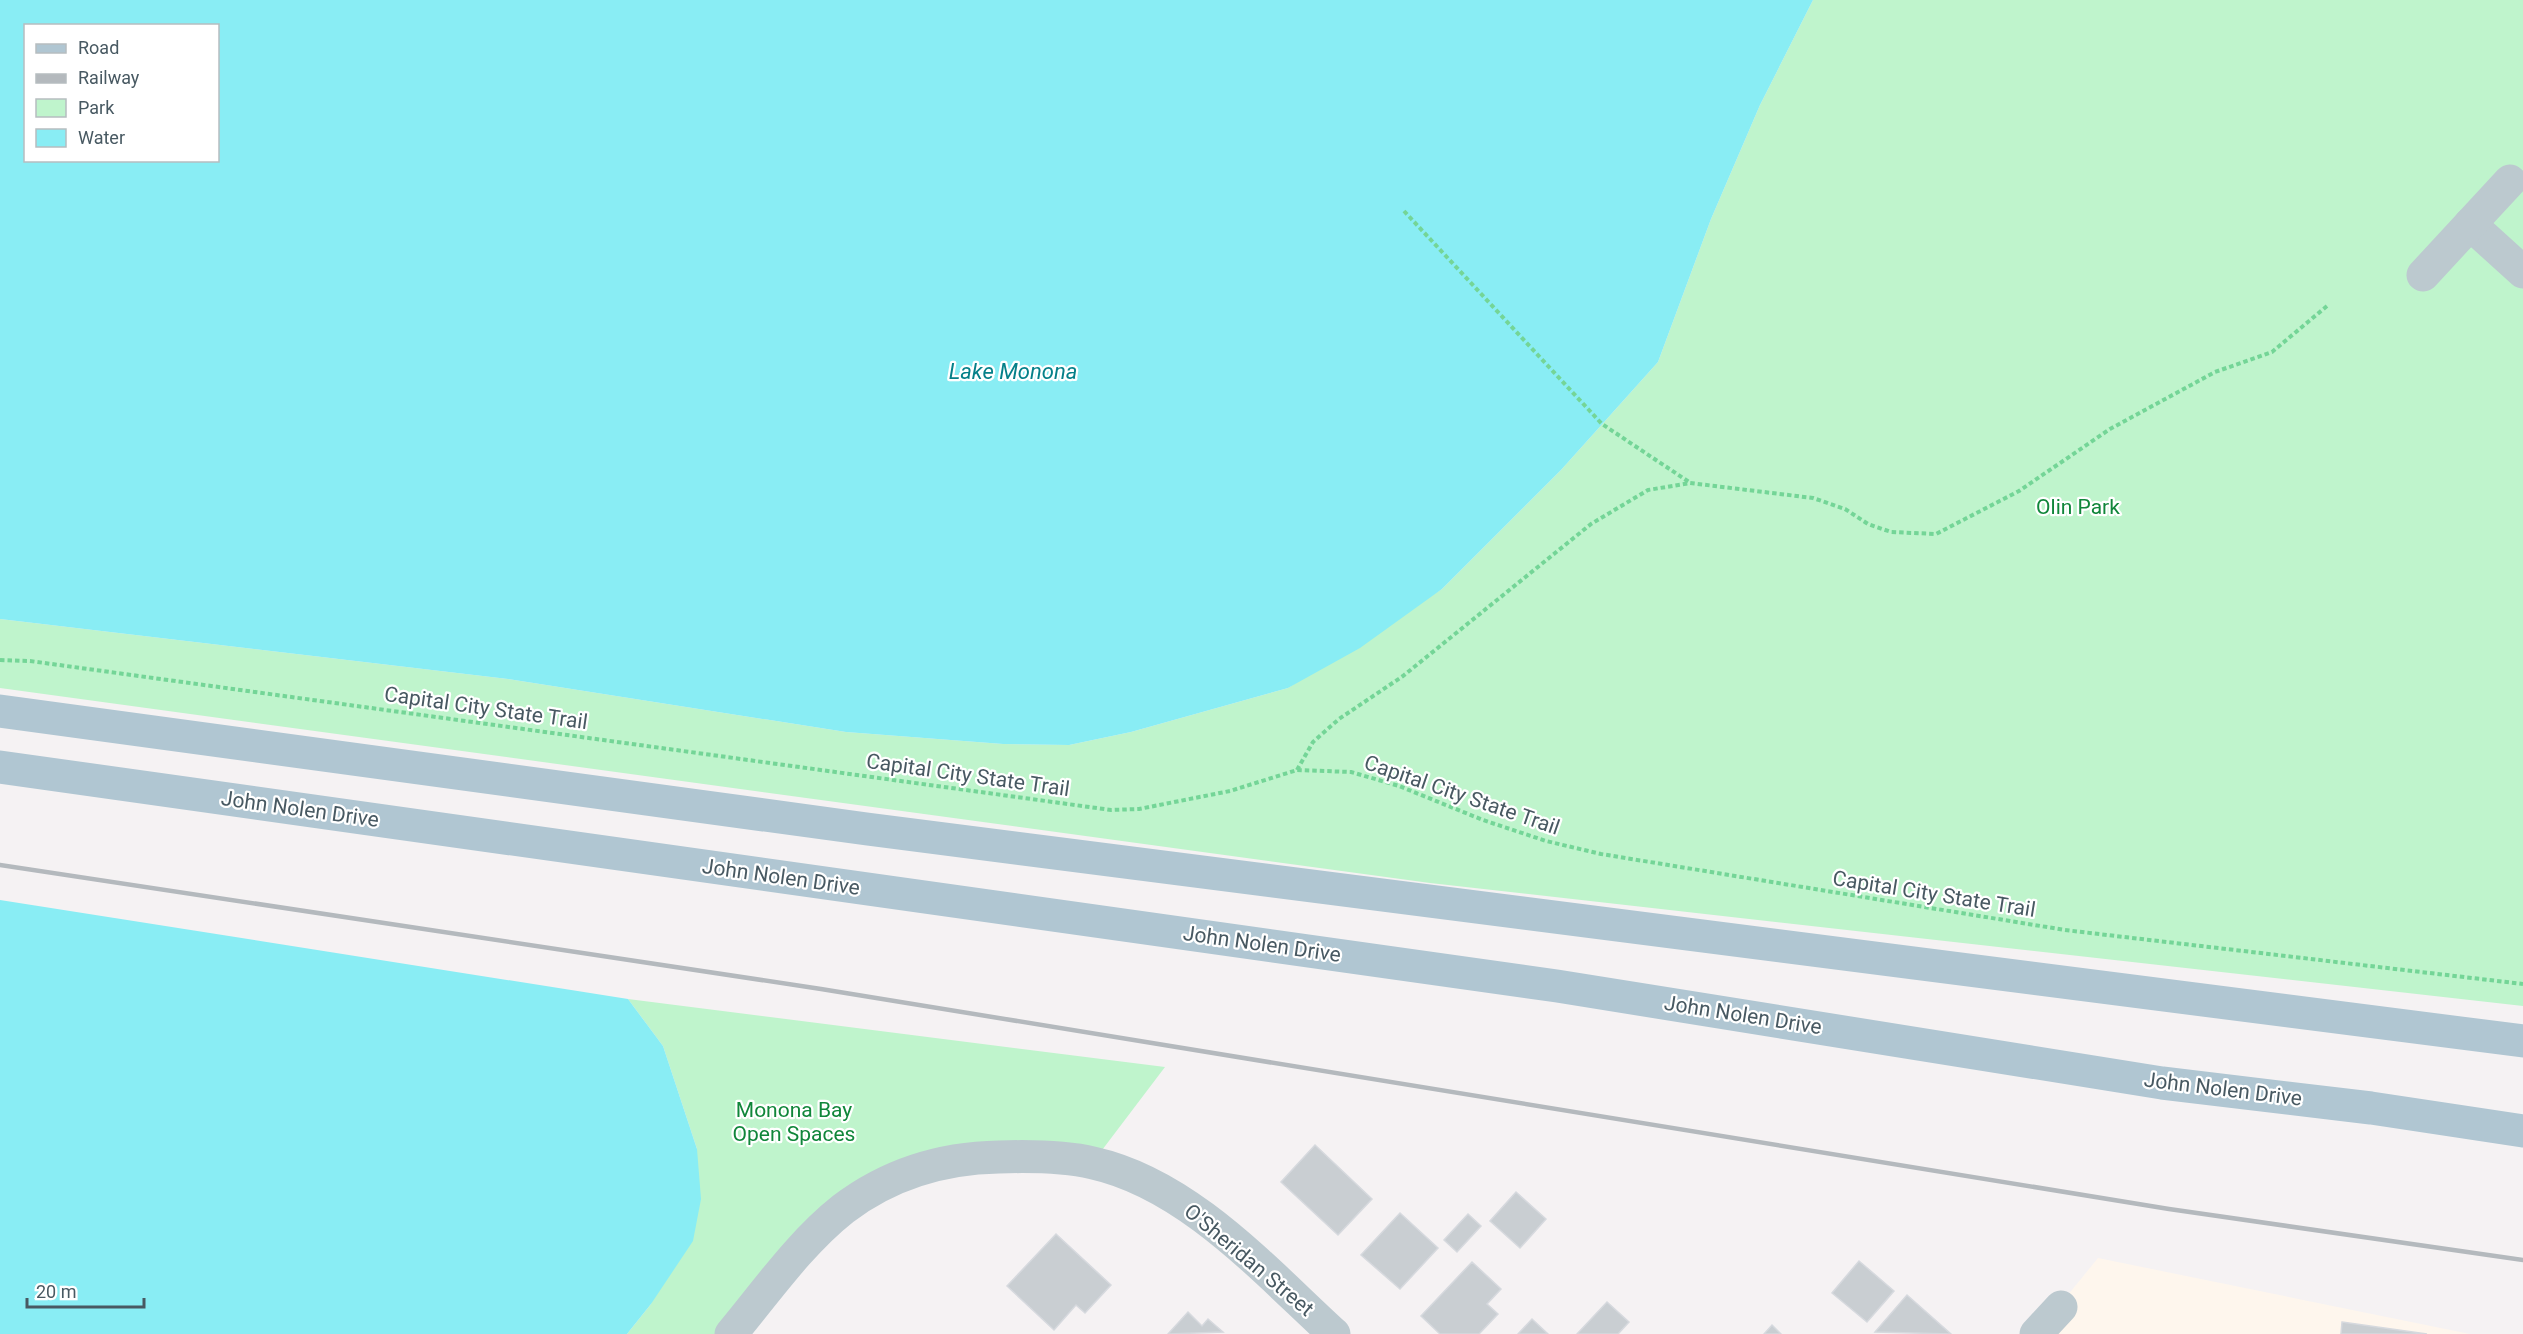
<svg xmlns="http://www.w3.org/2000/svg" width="2523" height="1334" font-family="Roboto,sans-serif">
	<rect width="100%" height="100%" fill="#f5f2f3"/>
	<path fill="#fef6ed" d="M2098,1258L2470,1334H2036Z"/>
	<g fill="#bff4cc">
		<path d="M1813,0H2523V1006L1430,883L0,688V619L508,679L846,732L1003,744L1069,745L1131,732L1288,688L1442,589L1561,470L1658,362L1711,219L1760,105Z"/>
		<path d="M628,999L1165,1067L1093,1162L889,1179L731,1334H627L651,1304L697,1149L663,1046Z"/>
	</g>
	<g fill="#89edf4" fill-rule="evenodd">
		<path d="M0,0H1813L1760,105L1711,219L1658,362L1561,470L1442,589L1360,648L1288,688L1131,732L1069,745L1003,744L846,732L508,679L0,619ZM26,26H218V160H26Z"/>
		<path d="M0,900L628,999L663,1046L697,1149L701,1199L693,1241L651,1304L627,1334H0Z"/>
	</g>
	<g fill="#c9ced2" stroke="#d6d9de" stroke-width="1.5">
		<path d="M1315,1145L1372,1199L1338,1235L1281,1182Z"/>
		<path d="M1516,1192L1546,1219L1520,1248L1490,1221Z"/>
		<path d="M1400,1213L1438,1248L1400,1289L1361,1255Z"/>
		<path d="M1468,1214L1481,1226L1457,1252L1444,1240Z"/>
		<path d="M1056,1234L1111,1285L1085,1313L1076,1305L1054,1330L1007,1286Z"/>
		<path d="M1859,1261L1894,1291L1867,1322L1832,1293Z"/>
		<path d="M1472,1262L1501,1289L1487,1304L1498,1314L1479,1334H1440L1421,1316Z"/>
		<path d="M1907,1295L1951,1334L1875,1332Z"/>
		<path d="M1607,1302L1629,1322L1618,1334H1577Z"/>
		<path d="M1188,1312L1202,1326L1208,1319L1223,1332L1168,1334Z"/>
		<path d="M1532,1319L1548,1334H1518Z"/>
		<path d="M2342,1322L2427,1334H2341Z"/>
		<path d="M1772,1325L1781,1334H1764Z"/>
	</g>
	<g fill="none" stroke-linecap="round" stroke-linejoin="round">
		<g stroke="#74d597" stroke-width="4" stroke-dasharray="4.5 3" stroke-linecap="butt">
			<path d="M1404,211L1602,424L1689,482"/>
			<path d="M0,660L30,661L1111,810L1139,809L1230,791L1297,770L1351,772L1399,786L1483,820L1546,841L1601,854L2065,930L2523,984"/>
			<path d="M1297,770L1313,742L1339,719L1403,676L1591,524L1648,490L1690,483L1813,498L1845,509L1868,524L1891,532L1936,534L2019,491L2110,429L2215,372L2272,352L2327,306"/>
		</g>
		<g stroke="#bcc9cf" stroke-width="33">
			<path d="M2470,224L2523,272"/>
			<path d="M2423,275L2510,181"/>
			<path d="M731,1334C766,1292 800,1243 843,1209C889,1174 940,1158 999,1157C1029,1156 1063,1156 1093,1163C1188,1184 1265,1271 1334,1334"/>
			<path d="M2036,1334L2061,1307"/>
		</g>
		<g stroke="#b0c6d2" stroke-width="33">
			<path d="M0,711L867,829L2523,1041"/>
			<path d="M0,767L1557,986L2162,1083L2371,1108L2523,1131"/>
		</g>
		<path stroke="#b4b9bd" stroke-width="4.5" d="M0,865L821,989L2169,1209L2523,1260"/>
	</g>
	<g text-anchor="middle" stroke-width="4.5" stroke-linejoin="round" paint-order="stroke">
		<g font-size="21" fill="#10863a" stroke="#fff">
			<text x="2078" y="514">Olin Park</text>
			<text x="794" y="1117">Monona Bay<tspan x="794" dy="24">Open Spaces</tspan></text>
		</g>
		<g font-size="21" fill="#485962" stroke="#fff">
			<text transform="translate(486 708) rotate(8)" y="7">Capital City State Trail</text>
			<text transform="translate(968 775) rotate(8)" y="7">Capital City State Trail</text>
			<text transform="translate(1462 795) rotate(19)" y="7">Capital City State Trail</text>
			<text transform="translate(300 809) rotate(8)" y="7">John Nolen Drive</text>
			<text transform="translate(781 877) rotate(8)" y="7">John Nolen Drive</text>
			<text transform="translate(1934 894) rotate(9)" y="7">Capital City State Trail</text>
			<text transform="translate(1262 944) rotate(8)" y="7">John Nolen Drive</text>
			<text transform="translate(1743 1015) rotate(9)" y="7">John Nolen Drive</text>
			<text transform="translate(2223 1089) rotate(7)" y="7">John Nolen Drive</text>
			<text transform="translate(1249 1260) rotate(40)" y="7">O'Sheridan Street</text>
		</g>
		<g font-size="22" font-style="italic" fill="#058089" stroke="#fff">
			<text x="1013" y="379">Lake Monona</text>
		</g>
	</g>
	<rect x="24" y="24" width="195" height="138" fill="#ffffff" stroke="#b6bdc0" stroke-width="1.5"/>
	<rect x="36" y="44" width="30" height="9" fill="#b0c6d2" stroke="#b6bdc0" stroke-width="1.5"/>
	<text x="78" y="54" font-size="18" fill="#485962">Road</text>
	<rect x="36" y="74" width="30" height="9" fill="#b4b9bd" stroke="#b6bdc0" stroke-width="1.5"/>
	<text x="78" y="84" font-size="18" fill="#485962">Railway</text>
	<rect x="36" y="99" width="30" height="18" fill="#bff4cc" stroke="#b6bdc0" stroke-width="1.5"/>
	<text x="78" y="114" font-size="18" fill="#485962">Park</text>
	<rect x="36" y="129" width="30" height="18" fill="#89edf4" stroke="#b6bdc0" stroke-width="1.5"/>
	<text x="78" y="144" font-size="18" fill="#485962">Water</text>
	<path d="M27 1298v9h117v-9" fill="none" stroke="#485962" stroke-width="3"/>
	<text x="36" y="1298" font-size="18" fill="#485962" stroke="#ffffff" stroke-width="4.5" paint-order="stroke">20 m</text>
</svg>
